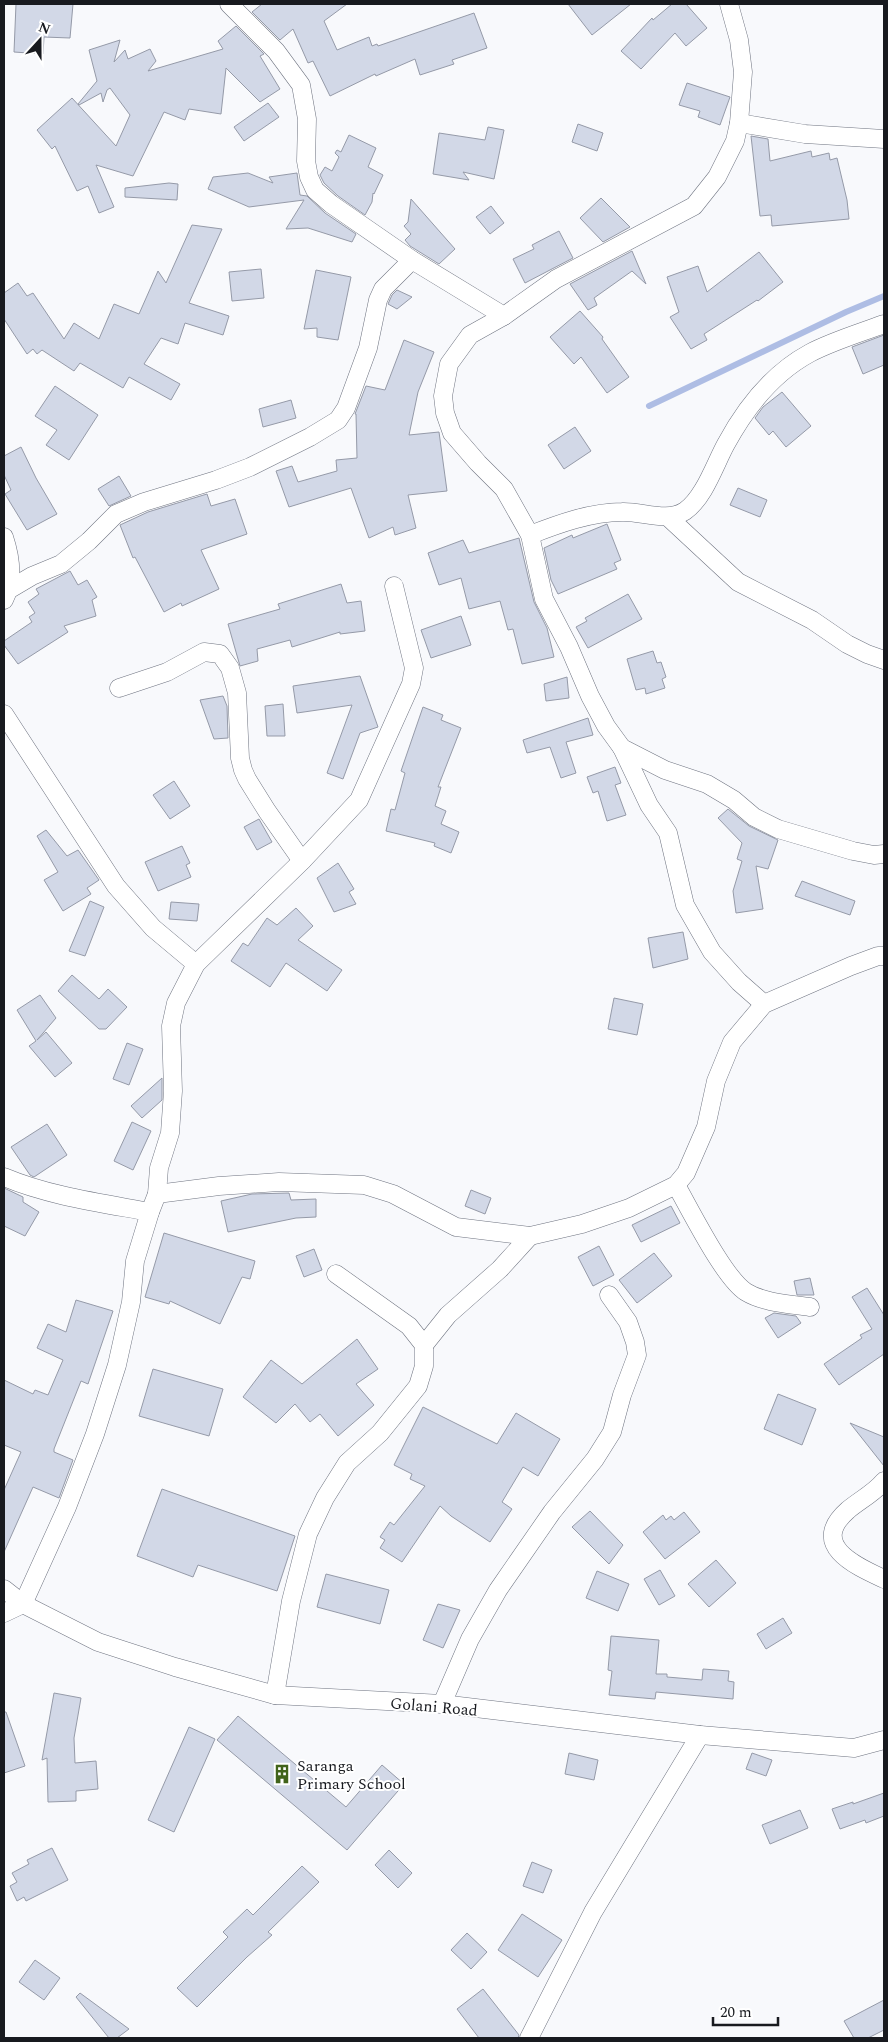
<svg xmlns="http://www.w3.org/2000/svg" width="888" height="2042" font-family="Spectral,serif">
	<rect width="100%" height="100%" fill="#f8f9fc"/>
	<g fill="none" stroke-linecap="round" stroke-linejoin="round">
		<path stroke="#aebde4" stroke-width="6" d="M649,406L846,312L884,296"/>
	</g>
	<g fill="#d2d8e7" stroke="#959aa8">
		<path d="M16,4H73L70,38L44,37L43,54L14,52Z"/>
		<path d="M262,4H347L324,21L337,50L369,37L372,46L377,44L378,46L474,13L487,48L452,60L454,64L420,75L415,59L376,76L375,74L330,96L313,61L308,63L293,29L280,40L252,12Z"/>
		<path d="M568,4H631L592,35Z"/>
		<path d="M672,4H686L707,28L686,46L675,33L641,69L621,51L652,18L653,20Z"/>
		<path d="M236,26L264,54L260,56L280,89L260,102L226,68L221,114L189,109L185,120L164,112L133,176L96,165L114,207L99,213L88,186L77,191L55,146L52,149L37,130L72,98L116,146L130,115L110,88L107,90L103,102L101,93L79,105L78,104L97,81L89,50L120,40L114,62L125,50L128,59L150,49L156,61L148,71L223,49L218,41Z"/>
		<path d="M687,83L730,97L720,125L698,117L700,111L679,105Z"/>
		<path d="M268,103L279,117L244,141L234,127Z"/>
		<path d="M578,124L603,133L597,151L572,142Z"/>
		<path d="M488,127L504,130L494,179L463,172L469,180L433,174L439,133L485,140Z"/>
		<path d="M349,135L376,148L368,167L383,175L374,194L373,193L372,202L365,215L338,196L324,183L320,175L325,167L332,171L339,157L335,153L337,150L341,152Z"/>
		<path d="M751,136L768,139L770,161L811,151L812,157L829,153L830,160L837,158L847,200L849,219L772,226L771,215L760,216Z"/>
		<path d="M248,173L273,183L269,177L297,173L300,195L307,196L325,213L356,234L352,242L308,228L286,229L304,200L249,207L208,189L213,177Z"/>
		<path d="M169,183L178,184L177,200L125,197V188Z"/>
		<path d="M601,198L630,227L603,242L580,218Z"/>
		<path d="M411,199L455,249L439,264L410,246L405,240L411,234L404,226L408,222Z"/>
		<path d="M491,206L504,223L490,234L476,217Z"/>
		<path d="M192,225L222,229L189,303L229,316L223,335L185,323L178,344L161,338L144,364L180,384L171,400L129,377L123,388L80,363L74,371L42,350L37,354L33,349L27,354L4,319V293L18,283L27,296L33,293L64,339L74,323L99,339L114,304L139,314L158,271L166,283Z"/>
		<path d="M559,231L573,258L525,283L513,259L534,249L532,245Z"/>
		<path d="M632,251L646,284L632,271L594,298L597,305L588,310L570,284Z"/>
		<path d="M759,252L783,282L758,301L757,300L704,334L707,340L691,349L670,317L679,312L667,277L698,266L707,292Z"/>
		<path d="M261,269L264,298L232,301L229,272Z"/>
		<path d="M316,270L351,277L338,340L317,337V328L304,329Z"/>
		<path d="M397,290L412,297L397,309L388,304L392,295Z"/>
		<path d="M580,311L603,337L602,339L629,377L607,393L581,357L574,364L550,337Z"/>
		<path d="M884,335V365L863,374L852,347Z"/>
		<path d="M404,340L434,352L418,392L409,435L439,432L447,491L408,495L416,528L395,535L393,527L369,538L351,488L289,507L276,471L292,466L298,482L337,471L336,460L357,458L356,414H355L366,386L385,390Z"/>
		<path d="M55,386L98,415L69,460L46,445L57,430L35,416Z"/>
		<path d="M782,392L811,426L786,447L773,431L769,435L755,418L763,407Z"/>
		<path d="M291,400L296,418L263,427L259,409Z"/>
		<path d="M575,427L591,451L564,469L548,445Z"/>
		<path d="M21,447L36,478L57,514L27,530L5,494L11,490L4,475V456Z"/>
		<path d="M119,476L131,496L109,506L98,489Z"/>
		<path d="M738,488L767,500L760,517L730,505Z"/>
		<path d="M207,494L211,506L235,499L247,534L201,550L219,589L182,606L181,603L164,612L135,557L133,558L120,525L148,512Z"/>
		<path d="M607,524L621,560L614,563L617,569L558,594L551,580L544,548L572,535L573,538Z"/>
		<path d="M519,538L534,602L547,628L554,657L522,664L513,629L508,630L500,601L469,609L461,578L439,585L428,553L463,540L469,553Z"/>
		<path d="M70,571L78,585L87,580L97,597L92,600L96,616L64,626L68,632L18,664L4,645V641L32,622L29,617L35,613L28,602L39,594L36,589Z"/>
		<path d="M341,584L347,603L361,601L365,631L340,634V632L292,647L290,640L257,649L258,661L240,666L228,624L280,609L278,604Z"/>
		<path d="M628,594L642,619L588,648L576,627L587,621L585,618Z"/>
		<path d="M461,616L471,645L431,658L421,630Z"/>
		<path d="M653,651L657,663L661,662L666,677L662,679L665,688L646,694L645,688L636,690L627,659Z"/>
		<path d="M360,676L378,727L360,733L343,779L327,773L352,705L297,713L293,686Z"/>
		<path d="M567,677L569,698L546,701L544,684Z"/>
		<path d="M223,696L227,706L228,738L214,739L200,700Z"/>
		<path d="M283,704L285,736H267L265,706Z"/>
		<path d="M423,707L443,715L441,720L461,728L438,787H441L435,806L446,811L441,824L459,832L451,853L434,846L435,843L386,831L391,809L395,810L405,773L401,771Z"/>
		<path d="M588,718L593,735L566,742L576,773L561,778L550,747L527,753L523,740Z"/>
		<path d="M615,767L621,783L615,785L626,815L607,821L598,791L593,793L587,777Z"/>
		<path d="M174,781L190,806L170,819L153,795Z"/>
		<path d="M728,809L749,826L778,840L768,869L756,866L763,909L736,913L733,891L742,861L737,859L742,843L718,818Z"/>
		<path d="M259,819L272,842L257,850L244,827Z"/>
		<path d="M46,830L67,856L78,850L99,880L87,888L91,894L63,911L44,880L58,872L37,836Z"/>
		<path d="M182,846L190,863L186,865L191,877L158,891L145,862Z"/>
		<path d="M338,863L354,889L349,892L356,904L334,912L317,878Z"/>
		<path d="M802,881L855,901L850,915L795,896Z"/>
		<path d="M90,901L104,907L85,956L69,951Z"/>
		<path d="M171,902L199,904L197,921L169,919Z"/>
		<path d="M296,908L313,926L298,940L342,970L327,991L286,963L270,987L231,961L243,943L248,946L267,918L277,925Z"/>
		<path d="M683,932L688,959L653,968L648,938Z"/>
		<path d="M72,975L99,999L108,989L127,1007L106,1029H99L58,991Z"/>
		<path d="M40,995L56,1018L37,1040L46,1032L72,1063L55,1077L29,1046L36,1041L17,1010Z"/>
		<path d="M614,998L643,1004L637,1035L608,1029Z"/>
		<path d="M127,1043L143,1049L129,1085L113,1079Z"/>
		<path d="M162,1078V1100L142,1118L131,1106Z"/>
		<path d="M132,1122L151,1131L133,1170L114,1161Z"/>
		<path d="M47,1124L67,1155L34,1177L30,1175L11,1147Z"/>
		<path d="M4,1188L23,1197V1202L39,1212L25,1236L4,1226Z"/>
		<path d="M471,1190L491,1198L485,1214L465,1206Z"/>
		<path d="M289,1193L291,1200L316,1199V1217L296,1218L228,1232L221,1201L252,1194Z"/>
		<path d="M671,1206L680,1223L641,1242L632,1225Z"/>
		<path d="M164,1233L255,1261L250,1279L242,1277L220,1324L170,1301L169,1304L145,1297Z"/>
		<path d="M599,1246L614,1275L593,1286L578,1257Z"/>
		<path d="M314,1249L322,1270L304,1277L296,1256Z"/>
		<path d="M654,1253L672,1276L637,1303L619,1280Z"/>
		<path d="M810,1278L814,1295H797L794,1281Z"/>
		<path d="M867,1288L884,1315V1354L839,1385L824,1364L862,1338L860,1335L872,1329L852,1297Z"/>
		<path d="M76,1300L113,1311L88,1384L81,1381L54,1449V1452L73,1460L59,1498L33,1487L4,1552V1490L21,1452L4,1445V1380L33,1394L35,1390L48,1395L63,1360L37,1348L48,1324L66,1332Z"/>
		<path d="M774,1313L796,1316L801,1323L778,1338L765,1318Z"/>
		<path d="M357,1339L378,1369L356,1384L374,1405L338,1436L320,1414L310,1422L295,1404L276,1423L243,1397L271,1360L302,1384Z"/>
		<path d="M153,1369L223,1389L209,1436L139,1416Z"/>
		<path d="M778,1394L816,1409L802,1445L764,1429Z"/>
		<path d="M423,1407L497,1444L516,1413L560,1439L538,1476L523,1467L502,1502L512,1509L490,1542L451,1516L440,1506L402,1562L380,1548L385,1540L380,1537L390,1522L394,1525L425,1486L410,1479L412,1474L394,1465Z"/>
		<path d="M850,1423L884,1437V1466Z"/>
		<path d="M162,1489L295,1536L277,1591L198,1565L193,1577L137,1556Z"/>
		<path d="M590,1511L623,1545L609,1564L572,1527Z"/>
		<path d="M684,1512L700,1532L665,1559L643,1532L663,1515L666,1520L671,1516L674,1520Z"/>
		<path d="M716,1560L736,1583L709,1607L688,1584Z"/>
		<path d="M660,1570L675,1596L659,1605L644,1579Z"/>
		<path d="M597,1571L629,1584L618,1611L586,1598Z"/>
		<path d="M326,1574L389,1590L380,1624L317,1607Z"/>
		<path d="M438,1604L460,1610L443,1648L423,1640Z"/>
		<path d="M783,1618L792,1633L766,1649L757,1634Z"/>
		<path d="M611,1636L659,1640L656,1674H667V1677L702,1680L703,1669L729,1671L728,1681L734,1682L733,1699L656,1692L655,1699L609,1695L612,1671L608,1670Z"/>
		<path d="M54,1693L81,1698L74,1738L75,1763L96,1761L98,1789L76,1791V1801L48,1802L47,1758L42,1760Z"/>
		<path d="M4,1712H6L25,1766L4,1773Z"/>
		<path d="M238,1716L346,1807L382,1765L404,1784L347,1850L217,1740Z"/>
		<path d="M189,1727L215,1739L174,1832L148,1820Z"/>
		<path d="M569,1753L598,1760L594,1780L565,1774Z"/>
		<path d="M752,1753L772,1760L766,1776L746,1769Z"/>
		<path d="M884,1793V1816L866,1823L865,1820L840,1829L832,1809L853,1802V1804Z"/>
		<path d="M800,1810L808,1828L770,1844L762,1825Z"/>
		<path d="M52,1848L68,1880L26,1901L24,1897L17,1901L10,1886L17,1882L12,1873L29,1864L27,1860Z"/>
		<path d="M389,1850L412,1873L398,1888L375,1865Z"/>
		<path d="M532,1862L552,1870L543,1893L523,1886Z"/>
		<path d="M302,1866L319,1882L268,1932L272,1935L247,1957L197,2007L177,1988L228,1937L223,1932L247,1909L253,1915Z"/>
		<path d="M522,1914L562,1940L538,1977L498,1950Z"/>
		<path d="M467,1933L487,1952L471,1969L451,1950Z"/>
		<path d="M35,1960L60,1978L44,2000L19,1982Z"/>
		<path d="M483,1989L519,2035L518,2038H479L457,2009Z"/>
		<path d="M80,1993L129,2029L117,2038H109L76,1997Z"/>
		<path d="M884,2000V2030L868,2038H854L844,2021Z"/>
	</g>
	<g fill="none" stroke-linecap="round" stroke-linejoin="round">
		<defs>
			<g id="minor">
				<path d="M229,4L276,51L301,85L307,119L306,161L309,177L315,190L331,204L412,260L504,316L556,279L694,206L717,177L735,141L739,123L743,72L739,40L729,4"/>
				<path d="M739,123L805,134L884,139"/>
				<path d="M504,316L470,335L449,364L443,396L445,413L452,433L478,463L504,489L530,535L544,599L569,647L590,696L606,726L622,748L665,770L707,784L734,800L754,817L778,829L853,851L874,855L884,854"/>
				<path d="M668,517L738,582L812,620L847,644L867,654L884,660"/>
				<path d="M530,535C558,524 591,512 622,512C642,511 667,523 685,511C704,498 715,464 726,444C746,407 773,373 810,353C833,341 860,333 884,324"/>
				<path d="M4,537C11,558 14,580 4,600"/>
				<path d="M10,589L32,576L61,564L89,541L116,514L144,502L216,480L250,467L310,437L338,420L346,408L368,348L378,300L383,289L412,260"/>
				<path d="M119,688L167,672L204,652L220,654L230,668L237,693L240,758L243,770L247,779L267,811L302,861"/>
				<path d="M4,714L116,886L153,928L196,964"/>
				<path d="M622,748L649,805L668,833L685,905L712,952L739,982L764,1004"/>
				<path d="M4,1177C49,1196 101,1203 150,1212"/>
				<path d="M676,1185C691,1211 724,1278 746,1292C764,1303 790,1304 810,1307"/>
				<path d="M157,1194L219,1186L279,1182L364,1185L393,1194L456,1227L530,1236L582,1224L629,1208L676,1185L686,1173L706,1127L716,1081L732,1042L764,1004L851,966L878,956H884"/>
				<path d="M424,1345L448,1315L500,1269L530,1236"/>
				<path d="M884,1481C874,1493 860,1500 848,1510C808,1545 856,1566 884,1579"/>
				<path d="M4,1589L23,1604L98,1642L175,1667L275,1695L442,1704L700,1735L854,1748L884,1740"/>
				<path d="M4,1613L23,1604L67,1507L95,1434L117,1365L131,1302L135,1261L150,1212L157,1194L159,1168L170,1133L173,1091L171,1026L176,1003L196,964L302,861L359,800L411,684L414,668L394,586"/>
				<path d="M275,1695L291,1601L308,1534L325,1498L347,1463L380,1433L418,1386L424,1366V1345L409,1326L336,1274"/>
				<path d="M442,1704L470,1639L498,1590L552,1512L595,1459L612,1432L622,1395L637,1355L635,1342L628,1322L609,1295"/>
				<path d="M529,2038L593,1912L700,1735"/>
			</g>
		</defs>
		<use href="#minor" stroke="#6f7481" stroke-width="19"/>
		<use href="#minor" stroke="#fff" stroke-width="18"/>
	</g>
	<defs>
		<symbol id="building-bare" viewBox="-9 -9 18 18"><path d="M-4-6H4V6H1V3H-1V6H-4ZM-2.5-4.3h1.7v1.8h-1.7ZM.8-4.3h1.7v1.8H.8ZM-2.5-1h1.7V.8h-1.7ZM.8-1h1.7V.8H.8Z" fill="#41631a" stroke="#fff" stroke-width="2.5" paint-order="stroke"/></symbol>
	</defs>
	<g fill-rule="evenodd">
		<use href="#building-bare" x="268" y="1760" width="28" height="28"/>
	</g>
	<g text-anchor="middle" stroke-width="4" stroke-linejoin="round" paint-order="stroke">
		<g font-size="16" fill="#181a1f" stroke="#fff">
			<text transform="translate(434 1706) rotate(5)" y="6">Golani Road</text>
		</g>
		<g font-size="16" fill="#181a1f" stroke="#fff" text-anchor="start">
			<text x="297" y="1771">Saranga<tspan x="297" dy="18">Primary School</tspan></text>
		</g>
	</g>
	<rect width="888" height="2042" fill="none" stroke="#181a1f" stroke-width="10"/>
	<g transform="translate(40 40) rotate(21)" stroke="#ffffff" stroke-width="4" paint-order="stroke">
	<path d="M0-4L9 19L0 12L-9 19Z" fill="#181a1f"/>
	<text y="-8" font-size="14" font-weight="bold" text-anchor="middle" fill="#181a1f">N</text>
	</g>
	<path d="M713 2017v8h65v-8" fill="none" stroke="#181a1f" stroke-width="2.5"/>
	<text x="720" y="2017" font-size="15" fill="#181a1f" stroke="#ffffff" stroke-width="4" paint-order="stroke">20 m</text>
</svg>
